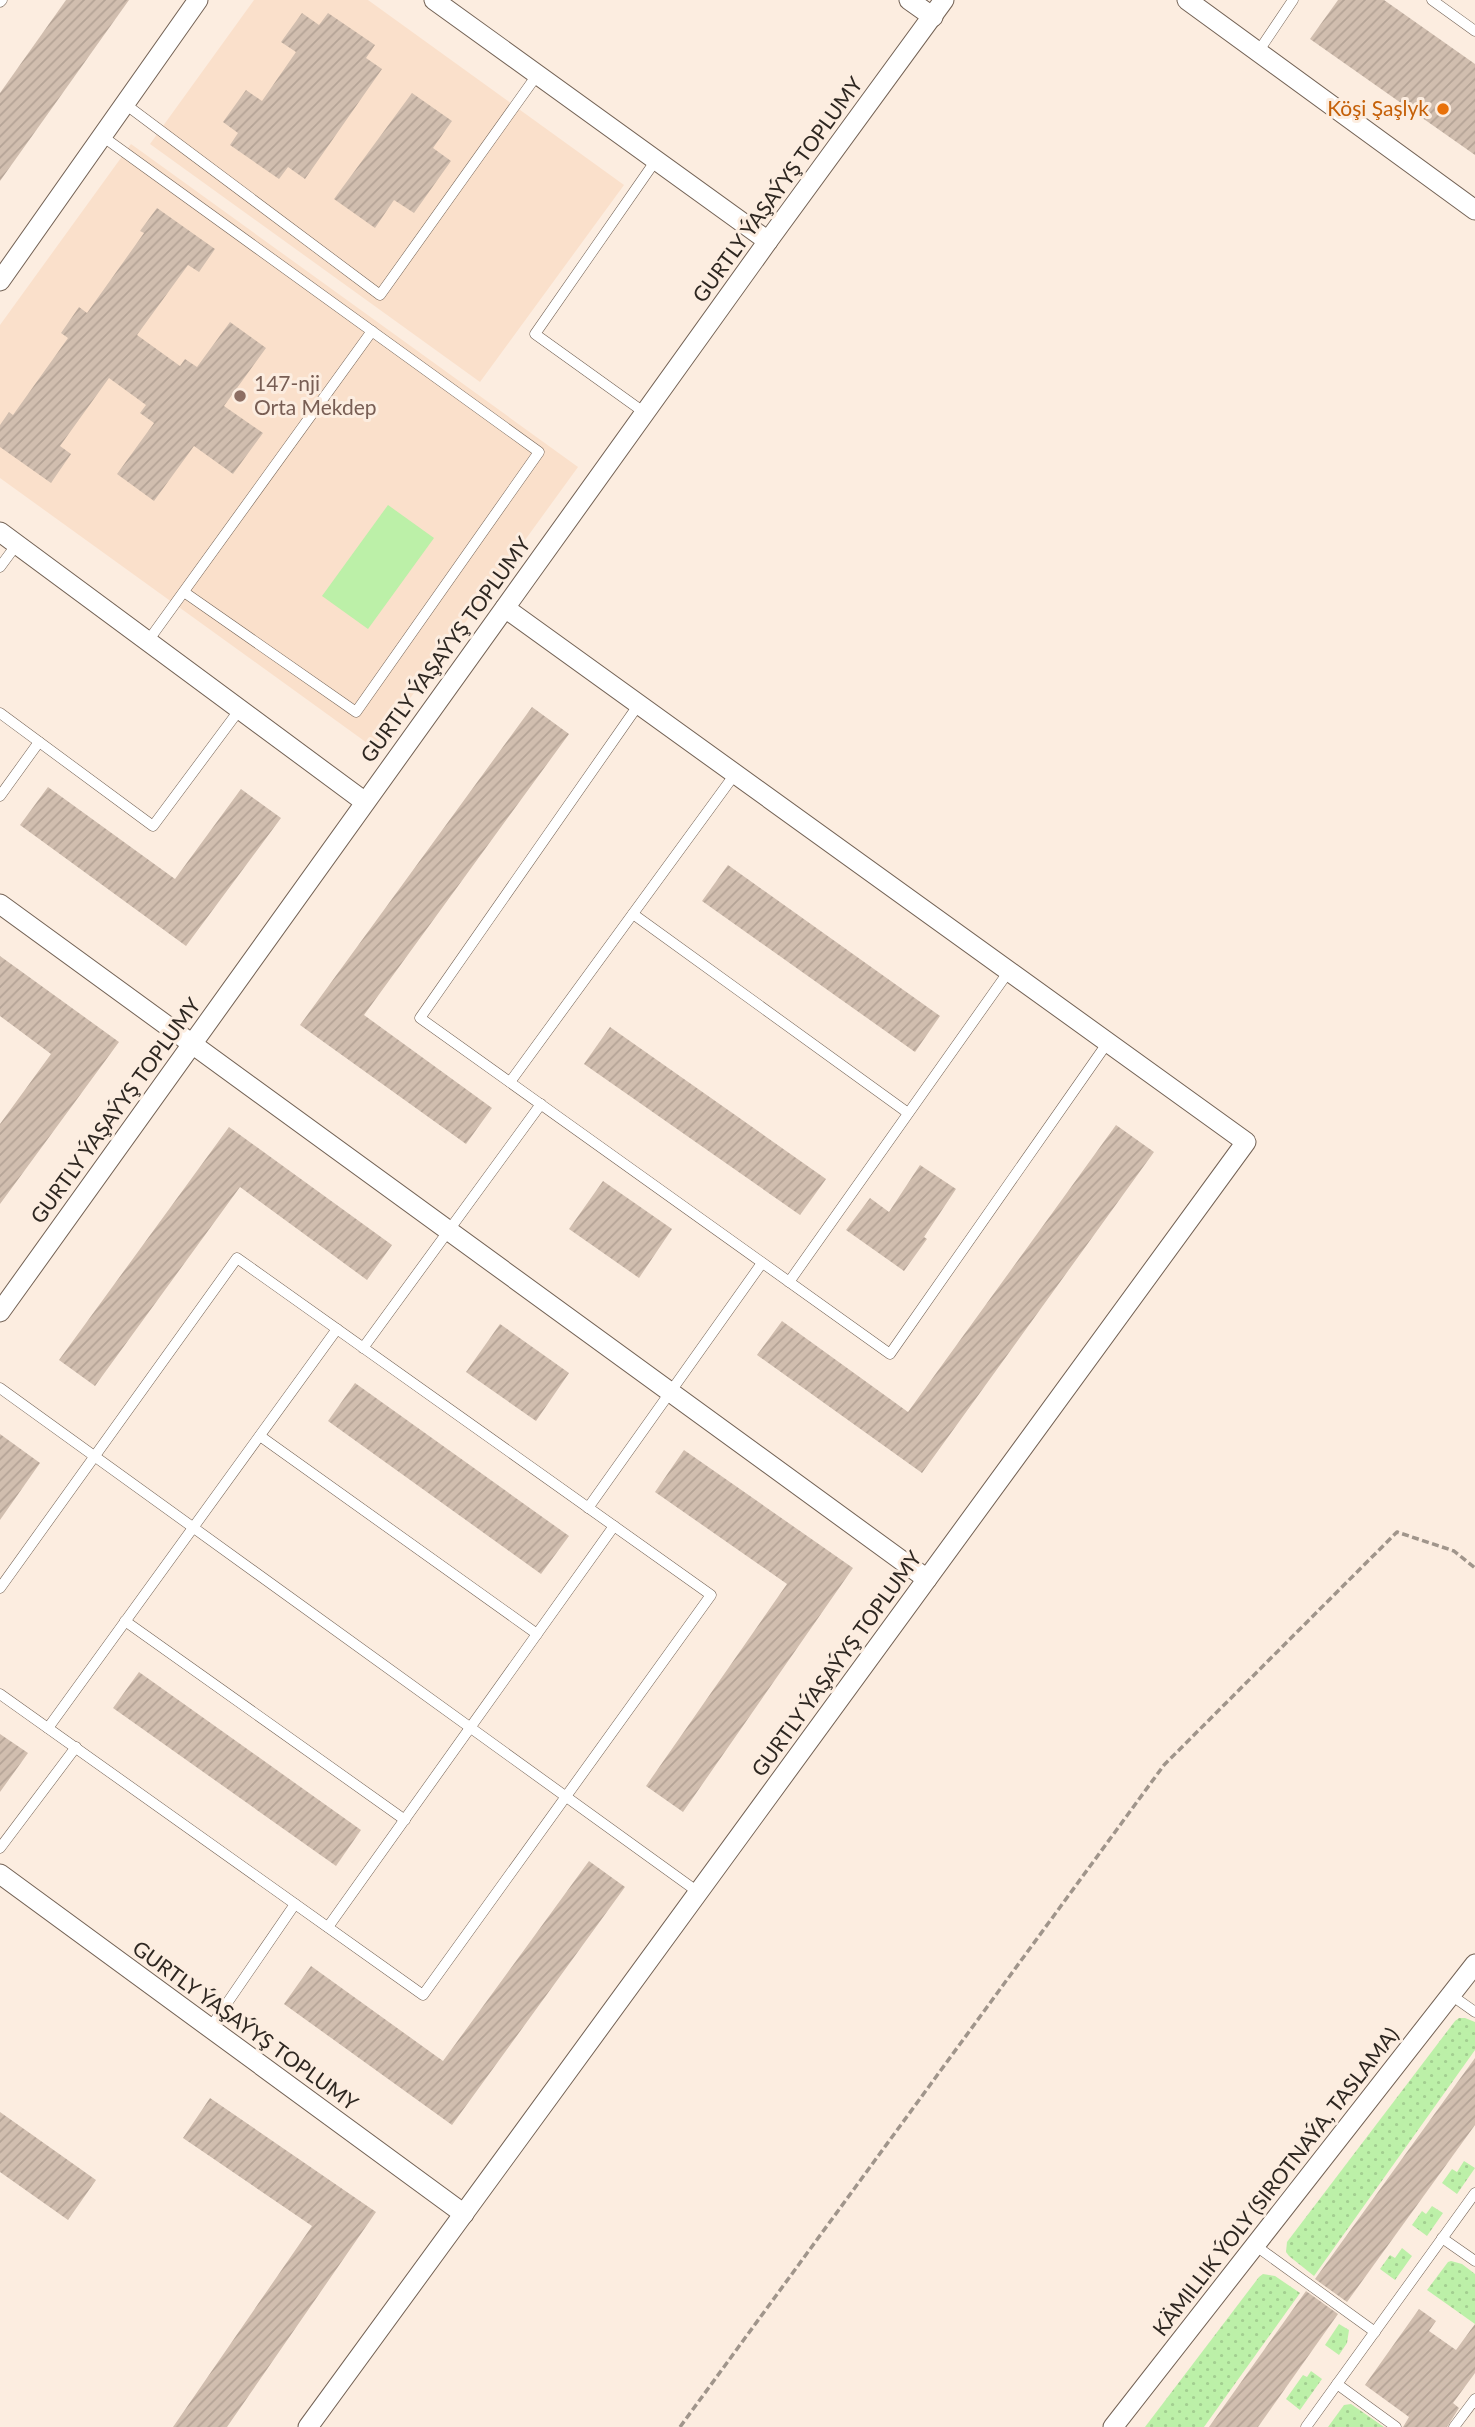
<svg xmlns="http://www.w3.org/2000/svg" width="1475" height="2427" font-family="Lato,sans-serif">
	<defs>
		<pattern id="grass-dots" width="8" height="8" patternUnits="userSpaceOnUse" patternTransform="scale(1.75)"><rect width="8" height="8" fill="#bcf0a8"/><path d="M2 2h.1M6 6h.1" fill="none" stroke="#a2ce90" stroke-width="1.8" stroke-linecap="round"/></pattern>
		<pattern id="building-hatch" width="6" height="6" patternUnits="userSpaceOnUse" patternTransform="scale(1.75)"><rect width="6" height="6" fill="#d1beaf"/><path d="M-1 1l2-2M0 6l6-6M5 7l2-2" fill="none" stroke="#b4a396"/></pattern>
	</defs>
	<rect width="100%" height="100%" fill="#fcede0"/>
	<g fill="#fae0cb">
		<path d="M254,0H368L624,185L480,382L150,144Z"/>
		<path d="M131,144L578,467L374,748L0,478V325Z"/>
	</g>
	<g fill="url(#grass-dots)">
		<path d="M1459,2018H1465L1475,2022V2050L1314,2276L1289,2256L1286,2252L1287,2242L1455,2021Z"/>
		<path d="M1464,2161L1475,2168L1457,2194L1442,2183L1452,2169L1457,2172Z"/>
		<path d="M1432,2206L1443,2213L1427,2236L1412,2225L1422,2211L1426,2214Z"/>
		<path d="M1402,2248L1412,2256L1395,2280L1380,2269L1390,2255L1395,2258Z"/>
		<path d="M1451,2261L1462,2264L1475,2274V2324L1427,2290L1448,2262Z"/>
		<path d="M1263,2274L1275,2276L1300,2293L1204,2427H1145L1259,2277Z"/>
		<path d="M1339,2324L1349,2330L1347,2343L1339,2355L1325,2345Z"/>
		<path d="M1311,2371L1322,2379L1300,2410L1286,2399L1303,2375L1307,2377Z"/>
		<path d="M1351,2404L1384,2427H1328L1344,2405Z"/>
	</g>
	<path fill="#bcf0a8" d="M388,505L434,538L368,629L322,596Z"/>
	<g fill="url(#building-hatch)">
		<path d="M66,0H129L0,181V93Z"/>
		<path d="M1338,0H1384L1475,64V155L1310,39Z"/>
		<path d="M302,13L319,25L328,13L375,45L366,58L382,69L305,179L288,167L279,179L230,145L238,133L223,122L246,90L262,101L296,52L281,42Z"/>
		<path d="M412,93L452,121L433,148L451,161L414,213L394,200L375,228L334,199Z"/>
		<path d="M157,208L215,249L199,272L188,265L137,335L180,366L185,359L197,367L230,322L266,348L224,406L263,433L233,474L194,446L154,501L117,474L154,423L140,413L146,405L109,378L60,446L71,454L51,483L0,447V425L9,412L13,415L68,338L61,333L79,307L87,313L144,233L140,231Z"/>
		<path d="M532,707L569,734L364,1015L492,1108L466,1144L300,1025Z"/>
		<path d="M48,787L175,879L241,789L281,818L186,946L20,825Z"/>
		<path d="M728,865L940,1016L915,1052L702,901Z"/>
		<path d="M0,956L119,1042L0,1204V1124L51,1054L0,1016Z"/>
		<path d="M610,1027L826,1179L800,1215L584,1064Z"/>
		<path d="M1116,1125L1154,1152L922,1473L757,1355L782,1321L908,1412Z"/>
		<path d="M229,1127L392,1245L367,1280L240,1187L95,1386L59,1360Z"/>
		<path d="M920,1165L956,1189L924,1237L927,1239L904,1271L846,1230L870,1198L889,1212Z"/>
		<path d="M603,1181L672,1229L639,1278L569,1229Z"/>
		<path d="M500,1324L569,1373L536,1421L466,1372Z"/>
		<path d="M355,1383L569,1536L541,1574L328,1421Z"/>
		<path d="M0,1434L40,1463L0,1520Z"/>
		<path d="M684,1450L853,1568L683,1812L646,1786L787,1584L655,1492Z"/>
		<path d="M139,1672L361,1830L336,1866L113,1708Z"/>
		<path d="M0,1734L28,1753L0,1792Z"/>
		<path d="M589,1861L625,1887L452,2125L284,2004L311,1966L443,2061Z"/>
		<path d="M1475,2058V2125L1347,2302L1315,2279Z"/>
		<path d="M210,2098L376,2212L227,2427H173L312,2226L183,2138Z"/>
		<path d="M0,2112L96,2180L68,2220L0,2172Z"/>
		<path d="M1306,2291L1338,2314L1258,2427H1209Z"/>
		<path d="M1419,2309L1436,2321L1429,2331L1456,2350L1475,2324V2373L1453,2403L1459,2408L1447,2427H1403L1409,2417L1365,2385Z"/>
	</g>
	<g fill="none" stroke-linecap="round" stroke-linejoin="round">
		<defs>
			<g id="service">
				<path d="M1432,0L1475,31"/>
				<path d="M0,2L2,0"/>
				<path d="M1258,52L1293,0"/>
				<path d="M125,104L380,295L537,75"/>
				<path d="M102,136L539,452L356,712L184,592"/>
				<path d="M645,413L535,334L656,160"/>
				<path d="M0,567L17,544"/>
				<path d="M148,641L372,331"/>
				<path d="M639,704L420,1018L890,1354L1108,1042"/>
				<path d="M0,713L153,826L240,709"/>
				<path d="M0,796L39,742"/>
				<path d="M633,914L908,1113"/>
				<path d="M510,1082L735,774"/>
				<path d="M789,1282L1009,971"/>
				<path d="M363,1348L541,1104"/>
				<path d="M0,1388L698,1892"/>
				<path d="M260,1436L537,1634"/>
				<path d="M588,1508L762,1263"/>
				<path d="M0,1588L237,1258L711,1595L423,1995L0,1694"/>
				<path d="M125,1621L405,1820"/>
				<path d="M48,1728L337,1329"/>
				<path d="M0,1848L76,1747"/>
				<path d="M328,1927L614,1526"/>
				<path d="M1451,1995L1475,2012"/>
				<path d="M210,2028L295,1904"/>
				<path d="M1442,2238L1475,2261"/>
				<path d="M1256,2246L1375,2332"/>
				<path d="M1337,2384L1396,2427"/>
				<path d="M1306,2427L1475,2193"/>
				<path d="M1454,2427L1475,2399"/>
			</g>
			<g id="minor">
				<path d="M434,0L768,241"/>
				<path d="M909,0L933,17"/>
				<path d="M1187,0L1475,210"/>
				<path d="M0,281L198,0"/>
				<path d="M0,532L365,802"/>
				<path d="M0,904L927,1579"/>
				<path d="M0,1312L768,241L944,0"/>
				<path d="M0,1874L464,2214"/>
				<path d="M308,2427L1246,1142L505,608"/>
				<path d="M1113,2427L1475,1964"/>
			</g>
		</defs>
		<use href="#service" stroke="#736255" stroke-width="11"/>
		<use href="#minor" stroke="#736255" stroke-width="21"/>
		<path stroke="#a0958b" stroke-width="3.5" stroke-dasharray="7 3.5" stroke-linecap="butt" d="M680,2427L1164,1765L1397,1532L1454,1551L1475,1568"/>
		<use href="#service" stroke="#fff" stroke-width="10"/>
		<use href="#minor" stroke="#fff" stroke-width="19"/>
	</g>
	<circle fill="#e8710a" stroke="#fcede0" stroke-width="2.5" cx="1443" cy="109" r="7"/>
	<circle fill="#8d6e63" stroke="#fcede0" stroke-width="2.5" cx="240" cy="396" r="7"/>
	<g text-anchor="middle" stroke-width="6" stroke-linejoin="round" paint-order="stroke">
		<g font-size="21" fill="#c56008" stroke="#fcede0" text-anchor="end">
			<text x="1429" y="116">Köşi Şaşlyk</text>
		</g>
		<g font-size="21" fill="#2e2721" stroke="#fcede0">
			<text transform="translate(778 190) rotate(-54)" y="7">GURTLY ÝAŞAÝYŞ TOPLUMY</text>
			<text transform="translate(446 650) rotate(-54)" y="7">GURTLY ÝAŞAÝYŞ TOPLUMY</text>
			<text transform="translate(116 1111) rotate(-54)" y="7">GURTLY ÝAŞAÝYŞ TOPLUMY</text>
			<text transform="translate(837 1664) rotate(-54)" y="7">GURTLY ÝAŞAÝYŞ TOPLUMY</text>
			<text transform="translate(245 2026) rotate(36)" y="7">GURTLY ÝAŞAÝYŞ TOPLUMY</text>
			<text transform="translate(1276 2182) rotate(-52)" y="7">KÄMILLIK ÝOLY (SIROTNAÝA, TASLAMA)</text>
		</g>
		<g font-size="21" fill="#785e54" stroke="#fcede0" text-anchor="start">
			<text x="254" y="391">147-nji<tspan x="254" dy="24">Orta Mekdep</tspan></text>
		</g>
	</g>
</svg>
